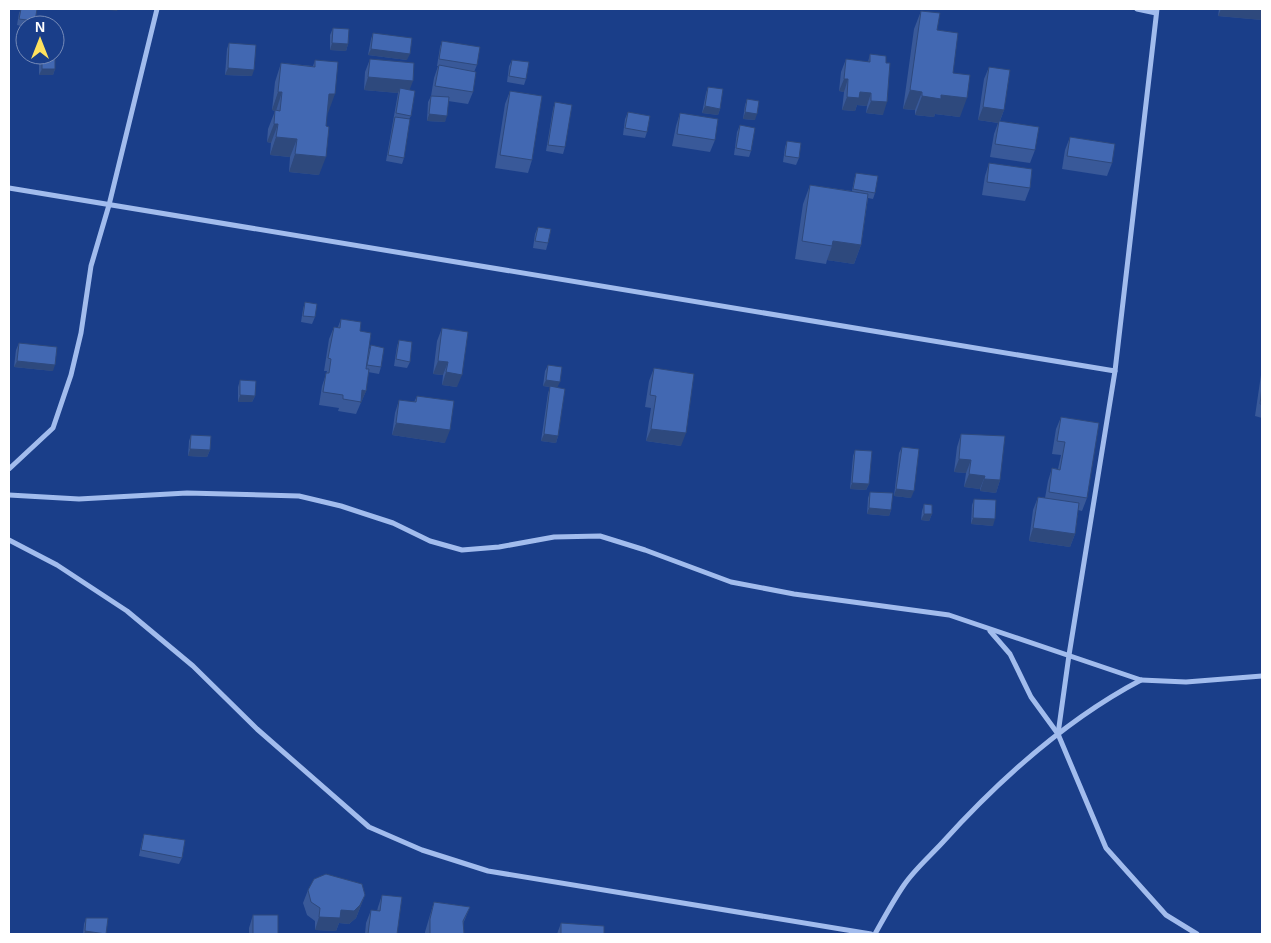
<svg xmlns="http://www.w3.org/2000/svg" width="1271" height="943" font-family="Arial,sans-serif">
	<rect width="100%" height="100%" fill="#1a3e89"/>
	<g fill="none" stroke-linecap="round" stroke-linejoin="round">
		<g stroke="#a2bced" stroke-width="5">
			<path d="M1137,9L1156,13"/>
			<path d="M1157,9L1115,371L1069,655L1058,734L1106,848L1166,915L1197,934"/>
			<path d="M9,188L1115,371"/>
			<path d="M9,469L53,428L71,375L81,333L91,266L109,205L157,9"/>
			<path d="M9,495L79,499L187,493L299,496L341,506L393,523L430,541L462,550L499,547L554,537L600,536L645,550L731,582L794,594L949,615L1141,680L1186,682L1262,676"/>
			<path d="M9,540L57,565L127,611L193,666L257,729L369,827L422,850L488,871L871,934"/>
			<path d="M990,631L1010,654L1031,697L1058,734"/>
			<path d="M875,934C884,918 893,901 904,885C914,870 929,857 942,843C999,780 1065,720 1141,680"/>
		</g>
	</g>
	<g fill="#395999">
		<path d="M21,9L35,21L34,25H25V27L17,25L19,13Z"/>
		<path d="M1219,9H1262V20L1218,16Z"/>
		<path d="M921,11L937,30L953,73L960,117L935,114L934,117L915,115V110L903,109L914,29Z"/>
		<path d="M333,28L348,44L346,51L330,50V35Z"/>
		<path d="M373,33L407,60L368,55L371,39Z"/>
		<path d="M442,41L477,65L474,72L473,92L468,104L448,101L445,122L427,121L428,102L431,96L434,78L438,66H437L440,47Z"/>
		<path d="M229,43L252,76L225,75L227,49Z"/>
		<path d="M870,54L883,115L866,113L867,106L857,105L855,111L842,110L844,92L839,91L841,72L846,59L868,62Z"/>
		<path d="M42,58L55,69L53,75H39V64Z"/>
		<path d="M370,59L409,90L411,116L409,119L404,158L402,164L386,161L398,93L364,90L365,72Z"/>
		<path d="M315,60L328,113H327L319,175L289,172L290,157L270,155L271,143L267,142L268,129L275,111L272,110L275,82L281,63L313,66Z"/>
		<path d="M512,60L526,79L524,85L507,82L509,66Z"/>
		<path d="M989,67L1004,110L1000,121L1035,150L1030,163L990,157L994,134L998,123L978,120L984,79Z"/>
		<path d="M708,87L720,109L718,115L702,113L706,93Z"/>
		<path d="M510,91L532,160L528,173L495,168L505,104Z"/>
		<path d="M747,99L755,120L743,119L745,105Z"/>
		<path d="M555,102L565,147L563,154L546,151L553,109Z"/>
		<path d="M628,112L647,132L645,138L623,135L625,119Z"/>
		<path d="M680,113L715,140L710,152L672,146L676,126Z"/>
		<path d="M740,125L751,151L749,157L734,155L737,132Z"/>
		<path d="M1070,137L1112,163L1107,176L1062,169L1065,150Z"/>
		<path d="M787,141L799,158L796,165L783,162L785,147Z"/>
		<path d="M989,163L1030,188L1025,201L982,195L985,176Z"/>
		<path d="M856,173L875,193L873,199L868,198L861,245L854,264L827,260L826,264L795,259L803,204L810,185L852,191L854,180Z"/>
		<path d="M538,227L548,243L546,250L533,248L535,234Z"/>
		<path d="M305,302L315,317L312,324L301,322L303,309Z"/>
		<path d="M341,319L360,331L368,352L371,345L381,367L379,374L368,372L366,391L356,414L338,411L339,408L319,405L322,386L327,371H324L329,339L334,327H338Z"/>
		<path d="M442,328L457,387L442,385L443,375L433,374L437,341Z"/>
		<path d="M399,340L410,362L407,368L394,366L397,346Z"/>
		<path d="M19,343L53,371L14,367L16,350Z"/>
		<path d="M548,365L557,388L558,436L556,443L541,441L548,393L550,387L543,386L545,371Z"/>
		<path d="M654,368L681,446L646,441L651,408L645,407L649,381Z"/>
		<path d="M1262,368V418L1255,416Z"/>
		<path d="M240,380L255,396L252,402H238V387Z"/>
		<path d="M417,396L445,443L392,435L395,413L399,400L414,402Z"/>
		<path d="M1061,417L1087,498L1082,511L1078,510L1075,534L1070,547L1029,541L1033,510L1038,497L1045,498L1048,481L1052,468L1058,469L1061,455L1052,454L1056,429Z"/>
		<path d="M961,434L1000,480L996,493L980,491V489L964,487L966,473L954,472L957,447Z"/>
		<path d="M191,435L210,450L207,457L188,456L189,441Z"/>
		<path d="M902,447L911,498L894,496L899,453Z"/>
		<path d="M855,450L869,484L866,490L850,489L853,456Z"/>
		<path d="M870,492L891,510L889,516L867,514L868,498Z"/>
		<path d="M974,499L993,526L971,524L972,505Z"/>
		<path d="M924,504L932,514L929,521L921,520L922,511Z"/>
		<path d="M144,834L182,858L179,864L139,856L142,841Z"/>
		<path d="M308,890L365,895L356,918L349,924L339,923L336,931L315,930V921L307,915L303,903Z"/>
		<path d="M382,895L397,934H365L366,923L371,910L377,911L378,907Z"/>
		<path d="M434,902L470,907L463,924L464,934H425V932L430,915Z"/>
		<path d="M253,915L278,934H249V928Z"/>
		<path d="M86,918L106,934H83L84,924Z"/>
		<path d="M561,923L604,934H557Z"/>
	</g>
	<g fill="#2e497d">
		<path d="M100,9H118L117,11Z"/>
		<path d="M1221,9H1262V20L1218,16Z"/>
		<path d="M332,43L348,44L346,51L330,50Z"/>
		<path d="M371,49L410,54L407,60L368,55Z"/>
		<path d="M228,68L254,70L252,76L225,75Z"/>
		<path d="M42,69H55L53,75H39Z"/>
		<path d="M368,77L413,81L408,94L400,88L398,93L364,90Z"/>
		<path d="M844,79H848L844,92L839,91Z"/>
		<path d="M910,90L922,92L915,110L903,109Z"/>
		<path d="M278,92H282L276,111L272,110Z"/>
		<path d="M860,92L871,93L867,106L857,105L855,111L842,110L847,97Z"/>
		<path d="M329,94H335L328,113H322Z"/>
		<path d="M941,95L967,98L960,117L935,114L934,117L915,115L922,96Z"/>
		<path d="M871,101L887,102L883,115L866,113Z"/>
		<path d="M705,106L720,109L718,115L702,113Z"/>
		<path d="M983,107L1004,110L999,123L978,120Z"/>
		<path d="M745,112L757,114L755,120L743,119Z"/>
		<path d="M429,114L447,116L445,122L427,121Z"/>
		<path d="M274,124H278L271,143L267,142Z"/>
		<path d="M276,137L297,139L290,157L270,155Z"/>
		<path d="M295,154L326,157L319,175L289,172Z"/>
		<path d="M833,241L861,245L854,264L827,260L832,246Z"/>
		<path d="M17,361L55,365L53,371L14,367Z"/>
		<path d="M438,361L448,362L443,375L433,374Z"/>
		<path d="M446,372L462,375L457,387L442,385Z"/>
		<path d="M546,380L560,382L557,388L543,386Z"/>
		<path d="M362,390L366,391L361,403H360Z"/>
		<path d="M240,395L255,396L252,402H238Z"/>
		<path d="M396,423L450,430L445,443L392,435Z"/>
		<path d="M651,429L686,433L681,446L646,441Z"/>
		<path d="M544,434L558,436L556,443L541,441Z"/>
		<path d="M190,449L210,450L207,457L188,456Z"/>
		<path d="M959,459L971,460L966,473L954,472Z"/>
		<path d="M969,474L985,476L980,489L964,487Z"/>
		<path d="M984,479L1000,480L996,493L980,491Z"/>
		<path d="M852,483L869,484L866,490L850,489Z"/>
		<path d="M896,489L914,491L911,498L894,496Z"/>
		<path d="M869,508L891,510L889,516L867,514Z"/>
		<path d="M924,514H932L929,521L921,520Z"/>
		<path d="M973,518L995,519L993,526L971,524Z"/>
		<path d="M1033,528L1075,534L1070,547L1029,541Z"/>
		<path d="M365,895L356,918L349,924L339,923L336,931L315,930L319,917L341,910Z"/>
		<path d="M85,931L106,934H84Z"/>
	</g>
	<g fill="#4268b2" stroke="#2e497d">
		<path d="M21,9H37L35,21L19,19Z"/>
		<path d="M921,11L940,13L937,30L958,33L953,73L970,75L967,98L941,95V99L922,96V92L910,90Z"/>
		<path d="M333,28L349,29L348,44L332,43Z"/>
		<path d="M373,33L412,38L410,54L371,49Z"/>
		<path d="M442,41L480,47L477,65L439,59Z"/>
		<path d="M229,43L256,45L254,70L228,68Z"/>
		<path d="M870,54L886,56V63H890L887,102L871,101V93L860,92L859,98L847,97L848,79H844L846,59L870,62Z"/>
		<rect x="42" y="58" width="13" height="11"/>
		<path d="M370,59L414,63L413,81L368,77Z"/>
		<path d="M315,60L338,62L335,94H329L326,126L329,127L326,157L295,154L297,139L276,137L278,124H274L275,110L280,111L282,92H278L281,63L315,67Z"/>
		<path d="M512,60L529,62L526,79L509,76Z"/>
		<path d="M439,65L476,72L473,92L435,86Z"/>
		<path d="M989,67L1010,70L1004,110L983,107Z"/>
		<path d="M708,87L723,89L720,109L705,106Z"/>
		<path d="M400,88L415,91L411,116L396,113Z"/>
		<path d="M510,91L542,96L532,160L500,155Z"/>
		<path d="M431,96L449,97L447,116L429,114Z"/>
		<path d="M747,99L759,101L757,114L745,112Z"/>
		<path d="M555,102L572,105L565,147L548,145Z"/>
		<path d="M628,112L650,116L647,132L625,128Z"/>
		<path d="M680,113L718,119L715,140L677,134Z"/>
		<path d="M395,117L410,119L404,158L388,155Z"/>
		<path d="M999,121L1039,127L1035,150L995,144Z"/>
		<path d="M740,125L755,128L751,151L736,148Z"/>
		<path d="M1070,137L1115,144L1112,163L1067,156Z"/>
		<path d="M787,141L801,143L799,158L785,156Z"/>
		<path d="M989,163L1032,169L1030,188L987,182Z"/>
		<path d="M856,173L878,176L875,193L853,189Z"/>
		<path d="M810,185L868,194L861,245L833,241L832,246L802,241Z"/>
		<path d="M538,227L551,229L548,243L535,241Z"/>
		<path d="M305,302L317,304L315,317L303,316Z"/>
		<path d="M341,319L361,322L360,331L371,333L366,369H369L366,391L362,390L361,402L343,399V395L323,392L326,373H329L331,359L328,358L334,327L340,328Z"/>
		<path d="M442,328L468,332L462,375L446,372L448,362L438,361Z"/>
		<path d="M399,340L412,342L410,362L396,359Z"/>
		<path d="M19,343L57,347L55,365L17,361Z"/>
		<path d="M371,345L384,348L381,367L367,365Z"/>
		<path d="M548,365L562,367L560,382L546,380Z"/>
		<path d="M654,368L694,374L686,433L651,429L656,396L650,395Z"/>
		<path d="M240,380L256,381L255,396L240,395Z"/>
		<path d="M550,386L565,389L558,436L544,434Z"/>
		<path d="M1262,387V404H1260Z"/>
		<path d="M417,396L454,401L450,430L396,423L399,400L416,402Z"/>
		<path d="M1061,417L1099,423L1087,498L1049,492L1052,468L1060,470L1065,442L1057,441Z"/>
		<path d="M961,434L1005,436L1000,480L984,479L985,476L969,474L971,460L959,459Z"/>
		<path d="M191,435L211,436L210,450L190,449Z"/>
		<path d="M902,447L919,449L914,491L896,489Z"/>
		<path d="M855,450L872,451L869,484L852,483Z"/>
		<path d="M870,492L893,493L891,510L869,508Z"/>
		<path d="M1038,497L1079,503L1075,534L1033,528Z"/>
		<path d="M974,499L996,500L995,519L973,518Z"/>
		<path d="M924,504L932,505V514H924Z"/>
		<path d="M144,834L185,840L182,858L141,850Z"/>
		<path d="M326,874L362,884L365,895L360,905L354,911L341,910L340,918L319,917L320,908L311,902L308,890L314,879Z"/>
		<path d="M382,895L402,897L397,934H368L371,910L380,911Z"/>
		<path d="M434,902L470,907L463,921L464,934H430V919Z"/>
		<rect x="253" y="915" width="25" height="19"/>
		<path d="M86,918H108L106,934L85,931Z"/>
		<path d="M561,923L604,926V934H561Z"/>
	</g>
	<rect width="1271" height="943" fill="none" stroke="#ffffff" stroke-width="20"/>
	<g transform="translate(40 40)"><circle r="24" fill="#1a3e89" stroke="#768bb8"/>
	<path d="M0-4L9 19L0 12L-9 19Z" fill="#ffe25e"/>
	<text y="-8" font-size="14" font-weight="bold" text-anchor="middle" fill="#ffffff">N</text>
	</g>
</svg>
